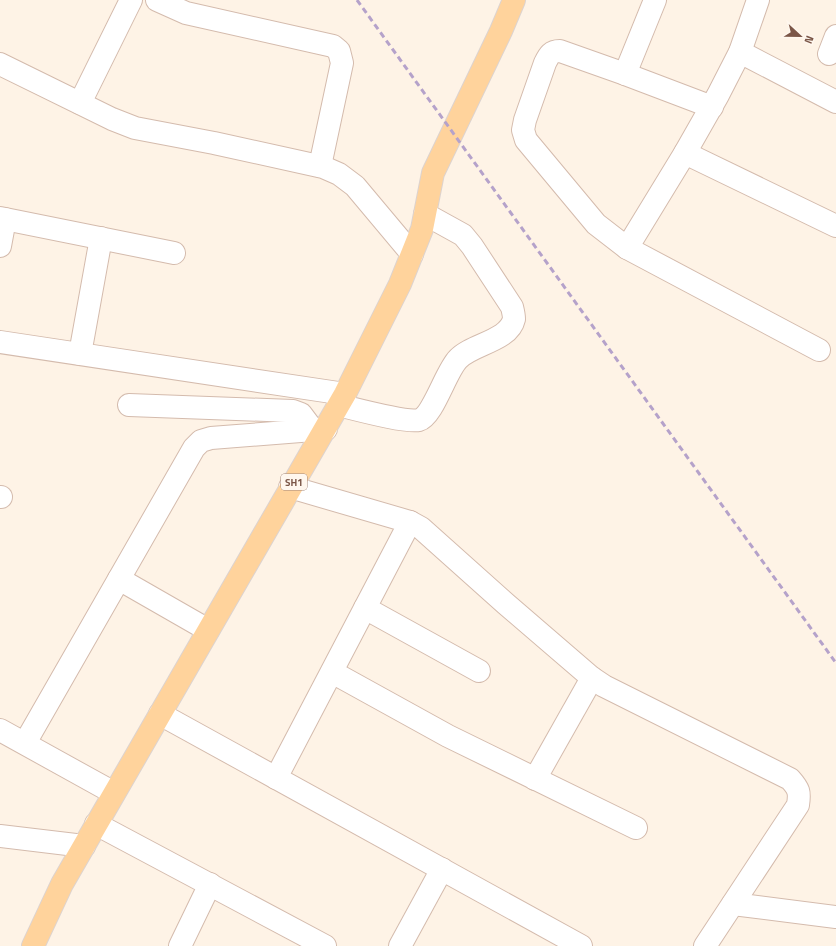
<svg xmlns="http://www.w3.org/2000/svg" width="836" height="946" font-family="'Titillium Web',sans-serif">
	<rect width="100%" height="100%" fill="#fef3e6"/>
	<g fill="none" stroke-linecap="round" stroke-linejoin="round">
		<defs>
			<g id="minor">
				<path d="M157,0L186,13L333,46L339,51L342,63L320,166"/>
				<path d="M740,52L836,102"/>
				<path d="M829,54L836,36"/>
				<path d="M0,64L112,119L135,128L214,143L323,167L339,174L355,186L412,254"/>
				<path d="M625,74L655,0"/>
				<path d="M80,103L131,0"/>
				<path d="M712,107L625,74L560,51C551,51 549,55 545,63L525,120L523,130L526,140L596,224L627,248L819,350"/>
				<path d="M685,153L836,226"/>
				<path d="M0,218L174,253"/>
				<path d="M0,246L5,219"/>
				<path d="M627,248L685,153L718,95L740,52L758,0"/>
				<path d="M0,342L345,394"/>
				<path d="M80,354L101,238"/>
				<path d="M129,405L293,411L301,414L313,430"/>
				<path d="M338,405C355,409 406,423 419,420C433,416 446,371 458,359C472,344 509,341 514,319C514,316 513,311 512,307L472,246L463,235L425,214"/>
				<path d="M290,487L410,522L421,528L506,604L592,678L604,686L790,779C799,789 800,792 798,805L705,946"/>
				<path d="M0,497H1"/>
				<path d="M119,579L208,630"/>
				<path d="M365,608L479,671"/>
				<path d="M332,672L448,736L636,828"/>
				<path d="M160,714L581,946"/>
				<path d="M0,730L114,793"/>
				<path d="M25,743L194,448L201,441L211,438L326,429"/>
				<path d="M276,778L410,522"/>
				<path d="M535,779L592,678"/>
				<path d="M96,824L325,946"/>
				<path d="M0,836L84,846"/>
				<path d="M733,904L836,917"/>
				<path d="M180,946L210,884"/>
				<path d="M400,946L442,869"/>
			</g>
			<path id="major" d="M33,946L62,884L345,394L400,284L422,229L433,173L501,31L514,0"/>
		</defs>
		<use href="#minor" stroke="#d4bbad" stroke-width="24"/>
		<use href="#major" stroke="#ddd3cf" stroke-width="24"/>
		<use href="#minor" stroke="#fff" stroke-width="22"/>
		<use href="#major" stroke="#ffd39c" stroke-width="22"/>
		<path stroke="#b5a2ca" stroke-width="3" stroke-dasharray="6 4" stroke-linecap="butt" d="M357,0L836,663"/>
	</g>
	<g text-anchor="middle" stroke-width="3.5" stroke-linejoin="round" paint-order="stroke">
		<rect fill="#fff7ee" stroke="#a38679" stroke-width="1" x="281" y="474" width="26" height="16" rx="3"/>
		<g font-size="10" font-weight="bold" fill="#7b5647">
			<text x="294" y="486">SH1</text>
		</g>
	</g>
	<g transform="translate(800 36) rotate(112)" stroke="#fff7ee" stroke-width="3" paint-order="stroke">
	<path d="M0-3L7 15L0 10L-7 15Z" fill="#7b5647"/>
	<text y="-6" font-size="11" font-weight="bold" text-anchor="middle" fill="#7b5647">N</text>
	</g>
</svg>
